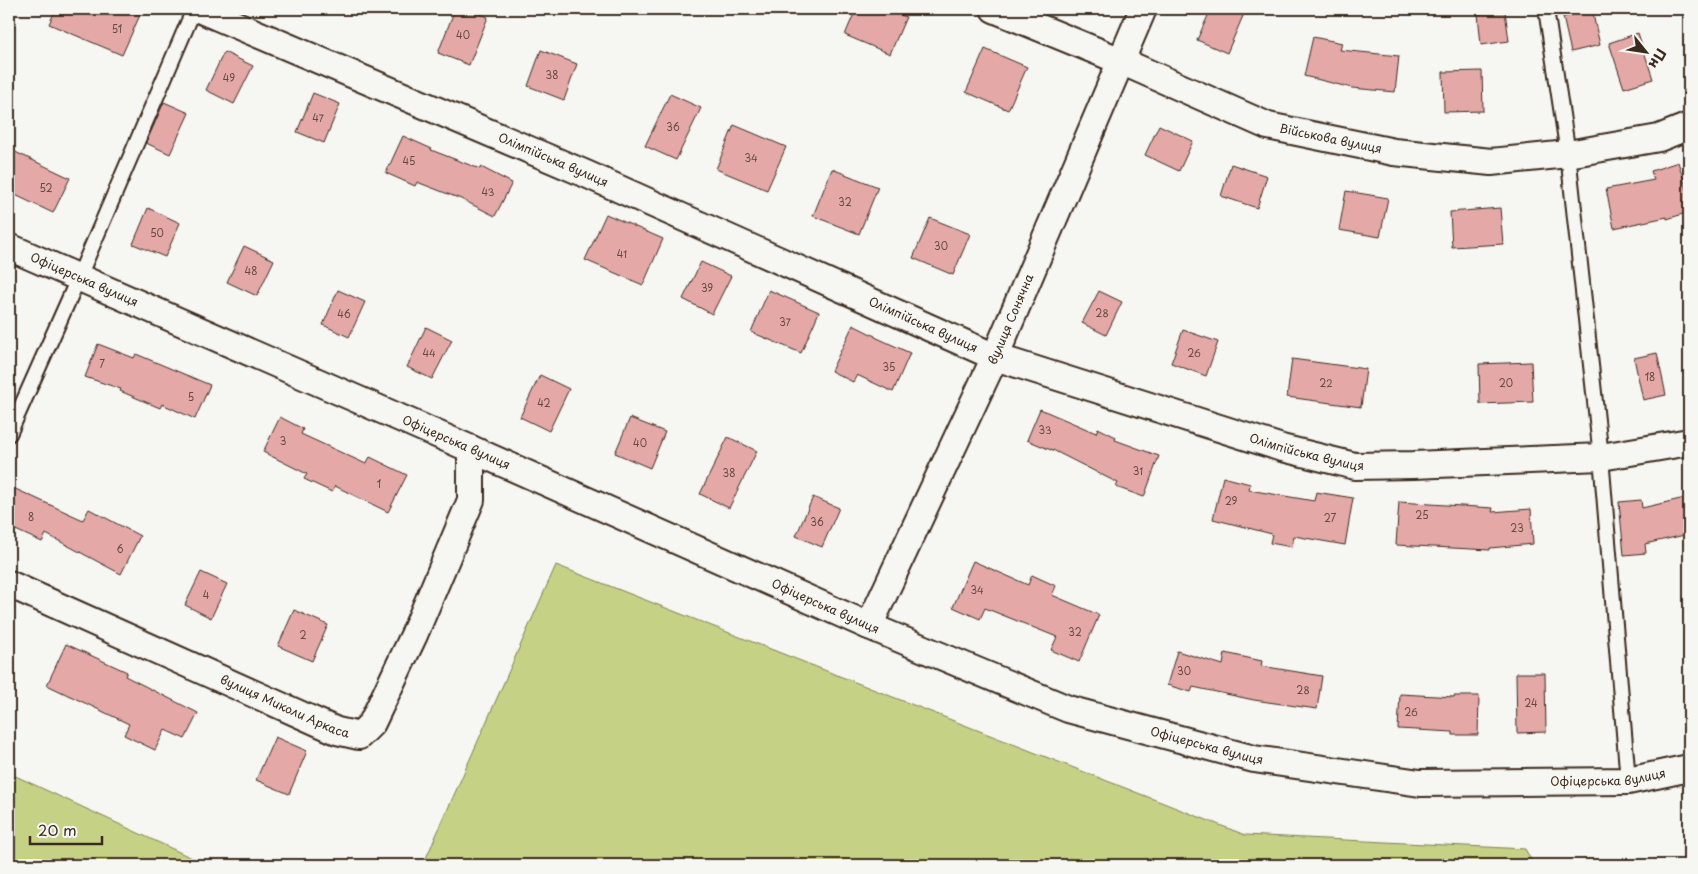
<svg xmlns="http://www.w3.org/2000/svg" width="1698" height="874" font-family="'Playpen Sans',sans-serif">
	<rect width="100%" height="100%" fill="#f6f6f2"/>
	<filter id="ink" filterUnits="userSpaceOnUse"><feTurbulence type="fractalNoise" baseFrequency=".02" numOctaves="2"/><feDisplacementMap in="SourceGraphic" scale="10" xChannelSelector="R" yChannelSelector="G"/><feConvolveMatrix kernelMatrix="1 2 1 2 8 2 1 2 1" color-interpolation-filters="sRGB"/></filter>
	<g filter="url(#ink)">
		<g fill="#c5d286" stroke="#807e52">
			<path d="M556,565L1245,835L1525,849L1534,865H420H423Z"/>
			<path d="M9,773L207,865H9Z"/>
		</g>
		<g fill="#e4a9a7" stroke="#3b2a1e">
			<path d="M56,9H125L140,15L122,55L49,24Z"/>
			<path d="M455,9H467L488,17L469,65L438,53Z"/>
			<path d="M856,9H886L906,17L890,54L845,35Z"/>
			<path d="M1211,9H1246L1227,53L1197,40Z"/>
			<path d="M1592,10L1600,45L1571,52L1563,17Z"/>
			<path d="M1505,11L1509,41L1481,45L1478,14Z"/>
			<path d="M1638,33L1653,79L1624,88L1609,43Z"/>
			<path d="M1313,37L1342,43L1340,50L1399,56L1395,92L1352,88L1304,76Z"/>
			<path d="M985,49L1027,67L1008,110L966,92Z"/>
			<path d="M541,50L577,64L564,100L528,86Z"/>
			<path d="M224,52L253,66L234,104L206,90Z"/>
			<path d="M1482,71L1483,111L1444,112L1443,72Z"/>
			<path d="M313,93L340,104L324,143L297,132Z"/>
			<path d="M670,94L701,108L676,160L645,146Z"/>
			<path d="M164,102L189,113L170,154L146,143Z"/>
			<path d="M734,125L786,147L767,190L716,169Z"/>
			<path d="M1159,125L1193,141L1179,171L1145,155Z"/>
			<path d="M403,136L432,149L431,150L480,169L481,167L512,183L495,216L461,199L417,182L415,186L386,173Z"/>
			<path d="M9,149L70,178L53,213L9,192Z"/>
			<path d="M1678,162L1689,196V212L1667,219V217L1614,228L1606,189L1654,180L1651,171Z"/>
			<path d="M1231,164L1267,176L1257,208L1221,196Z"/>
			<path d="M832,169L878,187L859,234L813,216Z"/>
			<path d="M1346,191L1388,198L1380,237L1339,230Z"/>
			<path d="M148,208L180,223L165,257L133,244Z"/>
			<path d="M1500,208L1503,244L1452,247L1450,212Z"/>
			<path d="M606,214L663,239L643,285L585,260Z"/>
			<path d="M930,218L970,234L953,275L913,258Z"/>
			<path d="M244,246L274,260L257,296L227,282Z"/>
			<path d="M701,262L731,276L712,314L683,299Z"/>
			<path d="M338,290L365,302L349,337L323,325Z"/>
			<path d="M769,290L819,312L801,353L751,332Z"/>
			<path d="M1099,291L1122,302L1106,335L1082,323Z"/>
			<path d="M853,325L875,336V337L910,353L893,392L857,375L853,382L831,371Z"/>
			<path d="M426,327L452,340L432,379L407,367Z"/>
			<path d="M1183,330L1218,342L1206,376L1171,363Z"/>
			<path d="M98,344L134,358L136,354L210,385L195,419L162,404L160,408L120,391L121,389L85,377Z"/>
			<path d="M1657,353L1666,395L1643,400L1634,358Z"/>
			<path d="M1292,359L1366,369L1361,407L1287,397Z"/>
			<path d="M1531,362L1533,402L1480,404L1479,364Z"/>
			<path d="M540,375L569,389L549,431L520,417Z"/>
			<path d="M1040,409L1096,433L1098,428L1116,437L1115,440L1159,456L1144,497L1116,487L1118,483L1051,449V450L1027,440Z"/>
			<path d="M280,417L303,429L301,434L366,464L370,457L407,475L388,512L335,486L332,492L304,479L307,474L263,452Z"/>
			<path d="M630,418L665,432L650,468L615,453Z"/>
			<path d="M728,437L757,451L729,508L700,494Z"/>
			<path d="M1223,477L1250,484L1249,490L1314,501L1316,492L1353,498L1345,545L1294,536L1292,547L1270,543L1272,534L1213,519Z"/>
			<path d="M9,486L83,520L89,509L140,536L121,574L46,534L42,542L9,527Z"/>
			<path d="M813,497L839,508L822,547L796,536Z"/>
			<path d="M1689,497V534L1645,544L1646,553L1624,555L1619,502L1641,500L1642,508Z"/>
			<path d="M1399,502L1493,508L1492,512L1531,509L1533,544L1490,548V550L1396,545Z"/>
			<path d="M973,561L1028,585L1032,575L1056,586L1052,595L1099,615L1079,662L1051,650L1057,637L985,608L980,619L953,607Z"/>
			<path d="M201,572L227,584L211,618L185,605Z"/>
			<path d="M294,610L328,625L312,661L278,646Z"/>
			<path d="M66,644L127,672L125,676L198,713L185,739L165,730L155,750L124,735L129,724L47,685Z"/>
			<path d="M1177,651L1223,665L1225,653L1262,661L1261,666L1322,676L1317,709L1254,700L1193,687L1191,692L1167,685Z"/>
			<path d="M1516,673H1545L1546,732L1517,733Z"/>
			<path d="M1400,694L1454,697V696H1479L1478,735H1453V732L1398,729Z"/>
			<path d="M275,737L307,751L289,794L256,780Z"/>
		</g>
		<g fill="none" stroke-linecap="round" stroke-linejoin="round">
			<defs>
				<g id="lane">
					<path d="M1546,9L1568,154L1601,457L1628,781"/>
					<path d="M9,434L78,279L194,9"/>
				</g>
				<g id="street">
					<path id="s1" d="M199,9L586,174L995,357L1282,448L1355,466L1414,465L1601,457L1689,442"/>
					<path id="s2" d="M994,9L1121,61L1268,126L1394,152L1491,162L1568,154L1659,138L1689,126"/>
					<path id="s3" d="M9,247L471,449L869,626L1068,709L1254,759L1420,783L1628,781L1689,768"/>
					<path id="s4" d="M9,584L337,731L359,736L372,723L414,635L471,500V449"/>
					<path id="s5" d="M869,626L995,357L1143,9"/>
				</g>
			</defs>
			<use href="#lane" stroke="#3b2a1e" stroke-width="18"/>
			<use href="#street" stroke="#3b2a1e" stroke-width="30"/>
			<use href="#lane" stroke="#f6f6f2" stroke-width="14"/>
			<use href="#street" stroke="#f6f6f2" stroke-width="26"/>
		</g>
	</g>
	<g text-anchor="middle" stroke-width="4" stroke-linejoin="round" paint-order="stroke">
		<g font-size="10" fill="#654a40">
			<text x="117" y="33">51</text>
			<text x="463" y="39">40</text>
			<text x="552" y="79">38</text>
			<text x="229" y="82">49</text>
			<text x="318" y="122">47</text>
			<text x="673" y="131">36</text>
			<text x="751" y="162">34</text>
			<text x="409" y="165">45</text>
			<text x="46" y="192">52</text>
			<text x="488" y="196">43</text>
			<text x="845" y="206">32</text>
			<text x="157" y="237">50</text>
			<text x="941" y="250">30</text>
			<text x="622" y="258">41</text>
			<text x="251" y="275">48</text>
			<text x="707" y="292">39</text>
			<text x="1102" y="317">28</text>
			<text x="344" y="318">46</text>
			<text x="785" y="326">37</text>
			<text x="429" y="357">44</text>
			<text x="1194" y="357">26</text>
			<text x="102" y="368">7</text>
			<text x="889" y="371">35</text>
			<text x="1650" y="381">18</text>
			<text x="1326" y="387">22</text>
			<text x="1506" y="387">20</text>
			<text x="191" y="401">5</text>
			<text x="544" y="407">42</text>
			<text x="1045" y="434">33</text>
			<text x="283" y="445">3</text>
			<text x="640" y="447">40</text>
			<text x="1138" y="475">31</text>
			<text x="729" y="477">38</text>
			<text x="379" y="488">1</text>
			<text x="1231" y="505">29</text>
			<text x="1422" y="519">25</text>
			<text x="31" y="521">8</text>
			<text x="1330" y="522">27</text>
			<text x="817" y="526">36</text>
			<text x="1517" y="532">23</text>
			<text x="120" y="553">6</text>
			<text x="977" y="594">34</text>
			<text x="206" y="599">4</text>
			<text x="1075" y="636">32</text>
			<text x="303" y="639">2</text>
			<text x="1184" y="675">30</text>
			<text x="1303" y="694">28</text>
			<text x="1531" y="707">24</text>
			<text x="1411" y="716">26</text>
		</g>
		<g font-size="12" fill="#3b2a1e" stroke="#f6f6f2">
			<text dy="4" stroke="none"><textPath href="#s2" startOffset="362">Військова вулиця</textPath></text>
			<text dy="4" stroke="none"><textPath href="#s1" startOffset="385">Олімпійська вулиця</textPath></text>
			<text dy="4" stroke="none"><textPath href="#s3" startOffset="82">Офіцерська вулиця</textPath></text>
			<text dy="4" stroke="none"><textPath href="#s5" startOffset="338">вулиця Сонячна</textPath></text>
			<text dy="4" stroke="none"><textPath href="#s1" startOffset="790">Олімпійська вулиця</textPath></text>
			<text dy="4" stroke="none"><textPath href="#s3" startOffset="488">Офіцерська вулиця</textPath></text>
			<text dy="4" stroke="none"><textPath href="#s1" startOffset="1195">Олімпійська вулиця</textPath></text>
			<text dy="4" stroke="none"><textPath href="#s3" startOffset="892">Офіцерська вулиця</textPath></text>
			<text dy="4" stroke="none"><textPath href="#s4" startOffset="302">вулиця Миколи Аркаса</textPath></text>
			<text dy="4" stroke="none"><textPath href="#s3" startOffset="1299">Офіцерська вулиця</textPath></text>
			<text dy="4" stroke="none"><textPath href="#s3" startOffset="1704">Офіцерська вулиця</textPath></text>
		</g>
	</g>
	<rect width="1698" height="874" fill="none" stroke="#f6f6f2" stroke-width="30"/>
	<rect x="15" y="15" width="1668" height="844" fill="none" stroke="#3b2a1e" stroke-width="2" filter="url(#ink)"/>
	<g transform="translate(1646 52) rotate(120)" stroke="#f6f6f2" stroke-width="4" paint-order="stroke">
	<path d="M0-4L9 19L0 12L-9 19Z" fill="#3b2a1e"/>
	<text y="-8" font-size="14" font-weight="bold" text-anchor="middle" fill="#3b2a1e">Пн</text>
	</g>
	<path d="M30 836v8h72v-8" fill="none" stroke="#3b2a1e" stroke-width="2.5"/>
	<text x="38" y="836" font-size="15" fill="#3b2a1e" stroke="#f6f6f2" stroke-width="4" paint-order="stroke">20 m</text>
</svg>
